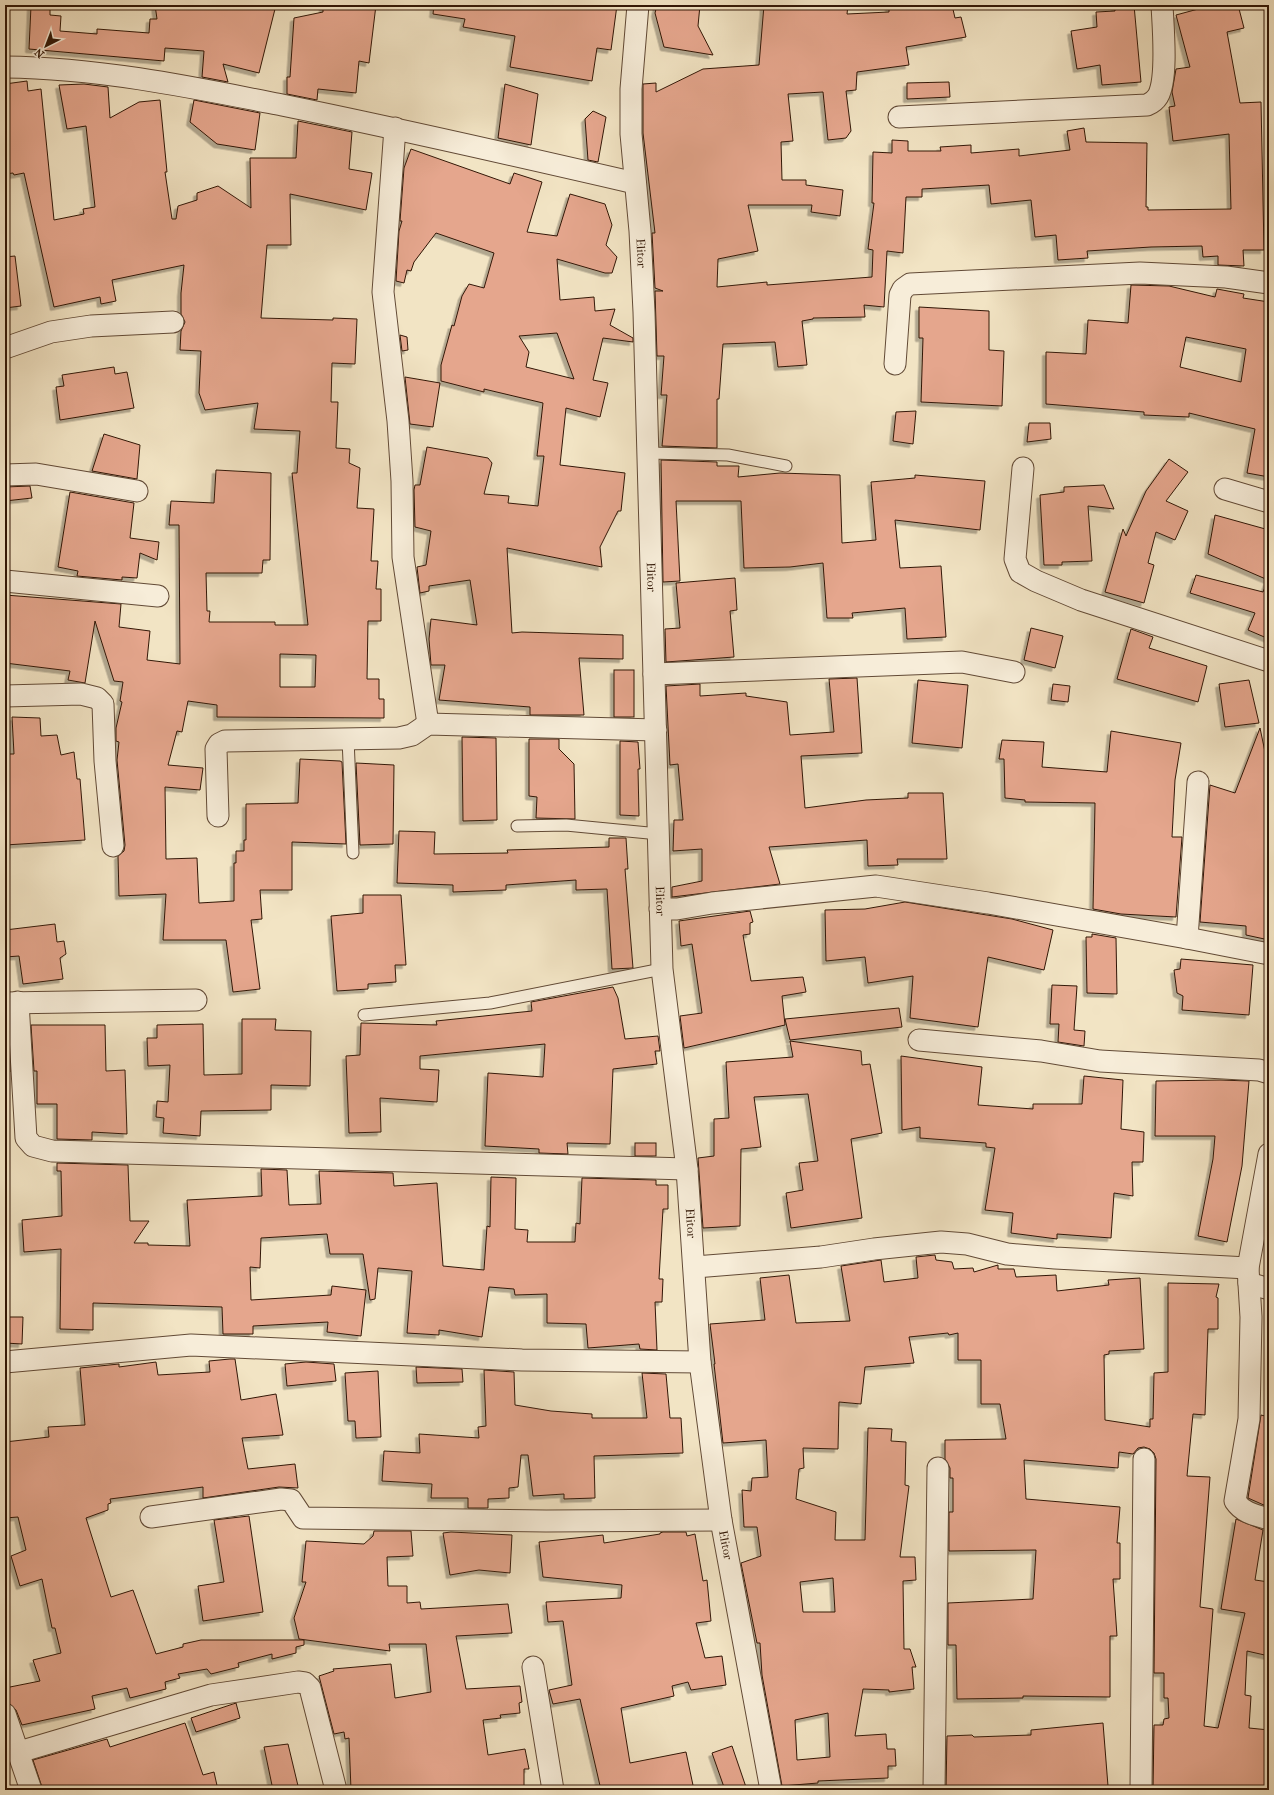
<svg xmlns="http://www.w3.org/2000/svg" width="1274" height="1795" font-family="'IM FELL French Canon',serif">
	<defs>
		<filter id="shadow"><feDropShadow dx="-3.5" dy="3.5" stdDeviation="0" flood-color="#0004"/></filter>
	</defs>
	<rect width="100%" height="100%" fill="#f2e4c4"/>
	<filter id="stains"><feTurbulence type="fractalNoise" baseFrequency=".005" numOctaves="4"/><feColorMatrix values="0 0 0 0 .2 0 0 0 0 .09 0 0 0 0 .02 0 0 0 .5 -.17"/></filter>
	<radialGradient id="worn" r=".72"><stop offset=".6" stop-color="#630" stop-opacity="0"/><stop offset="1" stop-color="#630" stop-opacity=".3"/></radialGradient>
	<g fill="#e5a68d" stroke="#321706" fill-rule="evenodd" filter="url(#shadow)">
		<path d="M155,5H276L259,73L223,64L228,82L202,77L204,51L165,48L164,61L29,49L31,6L50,7V15L61,16L60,31L97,34V29L149,33L150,19H157Z"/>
		<path d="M323,5H376L369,63L359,61L356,93L318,89L317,100L287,94V77H290L294,18L323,12Z"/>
		<path d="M434,5H617L611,50L597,48L592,81L510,67L515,36L463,27L465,19L433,14Z"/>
		<path d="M657,5H700L698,26L713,55L664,47L655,13Z"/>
		<path d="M764,5H848L847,14L889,12V6L952,5L955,18L961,17L966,37L906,47L909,65L857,72L856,90L846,91L851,131L846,138L828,140L823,92L788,94L793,141L781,142L782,180H806V185L843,190L840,216L811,212L812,205H748L758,251L718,259L717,287L767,282V285L872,277L873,250L868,249L874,203H872L873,152L892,153V140L908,141V151H941L940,147L971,145V153L1019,149V156L1070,150L1067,131L1084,128L1086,142L1147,143L1146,207H1148V210L1231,209L1229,134L1173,141L1169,107L1175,106L1172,92L1176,69L1190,67L1176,15L1213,5H1238L1244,28L1227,32L1240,103L1261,102L1264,250H1243L1244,266L1218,265V256L1203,257L1202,246L1151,247L1087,251L1088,258L1058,260L1056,235L1035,237L1031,200L991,204L989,185L922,189V197H906L903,253L887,251L884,307L864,305L865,317L813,318V319L802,321L807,365L778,367L775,342L723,344L719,399H717V448L662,446L667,395H661L664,356H657L655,291H663L655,288L652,233H655L643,133V84L656,83V92L703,69L759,65Z"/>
		<path d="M1115,5H1134L1141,82L1102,85L1100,65L1077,69L1071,31L1097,27L1096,12L1115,11Z"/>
		<path d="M27,81L28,91L41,89L54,220L84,214L83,209L95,207L86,126L67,129L59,85L84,84L108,87L110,118L139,102L160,100L167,172H165L172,219H176L178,206L197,200V193L218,186L251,208L250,158H296L298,121L352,132L349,169L372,173L366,210L290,194L291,245H267L261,318L333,320V318L357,319L355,364L332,363L331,402H338L336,448L350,449L349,463L360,468L357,508L374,509L371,561H378L376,589H381V621H368L367,679H379V699H384V718L217,717V705L188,701L182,732L177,731L168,765L203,768L200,790L165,787L166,859L197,858L199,903L234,901V863H236V851H244V840H246V804L298,803L300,759L340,761L342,762L346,844L292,842V890H260L262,919L251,920L260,989L233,992L226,940H163L166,894L119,896L118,856L124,851L125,845L117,760L119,742L116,741V728L122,702L120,701L123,682L114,681L95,621L85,683L68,680L70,671L5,663V595L121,604L119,627L150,631L147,660L180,664L179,525H169L171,501L214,503L216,470L271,473L270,560H263L262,573H206L207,611H210L209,622H275V625H308L292,473H297L300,431L254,429L258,403L205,410L199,393L201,351L180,350L181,331L185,322L181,314V293L184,265L112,280L116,301L101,304L100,297L54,307L24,173L14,175L13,173L5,174V84ZM280,654L316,655L315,687H280Z"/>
		<path d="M949,82L950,97L907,99V83Z"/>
		<path d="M505,84L538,94L531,145L498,138Z"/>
		<path d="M194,100L260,113L255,150L217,144L190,122Z"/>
		<path d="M593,111L606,117L598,162L588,160L585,119Z"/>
		<path d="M411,149L510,184L514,173L542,182L527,232L557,236L570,194L605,204L612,225L606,245L617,257L612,273H605L557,259L560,300L594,297L595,311L615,309L610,325L633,338V342L603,338L593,380L608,383L600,417L566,408L560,465L625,473L621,511H618L600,547L602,567L507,548L512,633L522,632L623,635V659L579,658L584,715H530V707L439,700L445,665H431L429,639L431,619L477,625L470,580L429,586V591L420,593L417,567L426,565L431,531L415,527L414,490L415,485H420L427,447L488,458L492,463L484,494L509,496L508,503L538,506L544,456H537L543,403L484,389V392L441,381V365L452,325L454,326L462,296L469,284L484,288L494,253L436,233L414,262L411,271L407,270L404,283L396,281L399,231L402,221H400L404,168ZM557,333L574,379L526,367L529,352L519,336Z"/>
		<path d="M15,256L21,306L5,308V257Z"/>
		<path d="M1131,285L1169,286L1215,297L1217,289L1244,294L1243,298L1269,302V477L1247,473L1255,429L1189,413V417L1144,415V412L1046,404V352L1086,354L1088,320L1128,323ZM1186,337L1246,349L1241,382L1180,367Z"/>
		<path d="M919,307L989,311V350L1004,351L1002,406L921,402L923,338H919Z"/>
		<path d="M400,335L407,337L408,350L402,351Z"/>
		<path d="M114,367L115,374L127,372L134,408L60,420L56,387L64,386L62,375Z"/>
		<path d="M405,377L440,383L433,427L410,424Z"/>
		<path d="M916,411L913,444L893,441L896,412Z"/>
		<path d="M1029,423H1050L1051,439L1027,442Z"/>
		<path d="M104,434L140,445L137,479L92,471Z"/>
		<path d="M1169,459L1188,472L1166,501L1188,511L1175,540L1156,532L1148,563L1154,565L1144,603L1105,592L1123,529L1126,536L1146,491Z"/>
		<path d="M661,460L717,462V466H739L738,477L780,473L840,475L842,543L876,540L871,482L915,478V475L985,481L980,530L895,520L900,568L941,566L946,637L907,639L905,608L852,613L853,618H827L823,563L790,567L744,568L741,501H676L680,581L663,582Z"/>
		<path d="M1104,485L1114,509L1088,506L1092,561L1062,562V565H1044L1040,495L1064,492V487Z"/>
		<path d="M30,486L32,498L5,501V487Z"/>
		<path d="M70,492L134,503L130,538L159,542L157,560L140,553L137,578L122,577V580L77,576L78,571L58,567Z"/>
		<path d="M1215,515L1269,530V639L1248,630L1255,613L1190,593L1196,575L1263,592L1268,580L1208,554Z"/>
		<path d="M735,578L737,610L730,611L734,657L666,662L665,629L680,628L676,583Z"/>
		<path d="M1031,628L1063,636L1055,668L1024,660Z"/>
		<path d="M1131,629L1153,637L1149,648L1207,666L1198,702L1117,679Z"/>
		<rect x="614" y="670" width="20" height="47"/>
		<path d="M857,678L862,753L801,756L805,808L866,800L908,798V793H943L947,859H897L898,865L868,866L867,840L769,847L780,884L672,897V887L702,881V849L673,851L674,820H683L678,764L670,765L666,686L700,684V696L746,693V696L787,702L790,735L834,732L829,679Z"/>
		<path d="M918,680L968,685L962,748L912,743Z"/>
		<path d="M1249,680L1259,723L1225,727L1219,684Z"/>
		<path d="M1053,684L1070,686L1068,702L1051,700Z"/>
		<path d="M12,717L40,718L41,736L57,735L61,755L74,752L77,779H80L85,840L5,845V754H14Z"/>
		<path d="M1260,728L1269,771V940L1246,935V926L1200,922L1210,785L1235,793Z"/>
		<path d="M1111,731L1181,743L1175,780L1172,837H1182L1176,917L1121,914L1093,909L1095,803L1025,802V800L1005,798L1004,759H999L1002,740L1044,742L1042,767L1107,772Z"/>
		<path d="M462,737L496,738L497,820L463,821Z"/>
		<path d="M529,739H559V749L574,764L575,819L536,818L537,797L529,796Z"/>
		<path d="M620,741L638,742L640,769H638L639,816L620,815Z"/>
		<path d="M356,763L394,765L393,844L360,845Z"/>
		<path d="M399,831L435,832L434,854L508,853L507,850L609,847V838H626L628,869H625L633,968L612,969L607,889L576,890V880L506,885V890L453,892V885L397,883Z"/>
		<path d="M363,895H401L406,965H395L396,982L368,984V989L337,991L331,916L363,913Z"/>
		<path d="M905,902L1012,919L1053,930L1044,970L988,957L978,1027L910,1018L913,976L868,983L865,957L826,961L825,910L865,909Z"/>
		<path d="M750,911L753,922L750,923V934L743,935L751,981L803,977L806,992L782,996L785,1025L684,1048L680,1016L702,1013L692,944L681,946L679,921Z"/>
		<path d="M55,924L57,942L64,941L66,954L60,958L63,979L23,984L19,956L5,957V930Z"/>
		<path d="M1092,934L1116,938L1117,994L1087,993L1086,937H1092Z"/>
		<path d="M1181,959L1253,965L1249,1015L1182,1010L1183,996L1177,993L1174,970L1180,969Z"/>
		<path d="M1052,985L1077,986L1074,1030L1085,1031L1084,1046L1058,1042L1059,1024H1050Z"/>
		<path d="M613,987L618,998L625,1039L658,1036L660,1051H655L657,1064L613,1069L610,1144L567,1143L568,1154L539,1153V1149L485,1146L488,1073L543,1077L545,1044L420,1056V1069L439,1070L437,1102L380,1098L381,1132L349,1133L346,1056L360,1055L361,1023L437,1025L436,1021L532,1011L531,1002Z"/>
		<path d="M899,1008L902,1027L790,1040L785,1019Z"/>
		<path d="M242,1019H276L275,1030L311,1031L310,1086L271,1085V1110L201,1111L200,1136L163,1133L164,1118L156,1117L157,1101L168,1102L170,1065L148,1066L147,1038H157V1025L203,1024L204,1075L242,1074Z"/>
		<path d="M31,1025H105L106,1071L125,1070L127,1134L92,1132V1140L57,1139V1104H37V1071H34Z"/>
		<path d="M5,1028H8L10,1072H5Z"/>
		<path d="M790,1041L861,1051L862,1065L870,1064L882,1133L851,1139L862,1218L791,1228L786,1193L803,1190L799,1163L818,1161L808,1094L754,1097L761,1147L741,1149L740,1226L703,1228L698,1158L714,1156V1119L729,1118L726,1062L793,1057Z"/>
		<path d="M901,1056L982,1067L978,1105L1033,1109V1104H1082L1084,1076L1123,1080L1121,1129L1144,1132L1143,1162H1132L1133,1196L1114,1193L1111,1238L1057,1234V1239L1011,1233L1013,1213L985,1210L995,1148L986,1147V1143L920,1138V1127L902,1130Z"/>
		<path d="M1220,1080L1249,1081L1242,1166L1227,1242L1198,1236L1213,1159L1215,1136H1155L1156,1081Z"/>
		<rect x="635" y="1143" width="21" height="13"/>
		<path d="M57,1163L128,1165L130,1221H149L134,1243H148V1245L190,1246L187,1200L262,1196L261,1169L287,1170L289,1205L321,1204L319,1171L393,1173L394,1186L437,1183L443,1266L484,1270L487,1226L490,1227L491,1177L516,1178L515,1229L528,1230L527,1242H575L576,1223L580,1224L582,1178L656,1180V1185H668V1209H663L659,1279H663L662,1302H655L657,1350L640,1349L639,1344L588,1348L586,1324L547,1323V1294L515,1295L514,1289L489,1287L482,1337L439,1330V1335L407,1333L412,1271L378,1268L375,1299L370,1300L363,1254H330L327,1234L261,1238L260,1268L250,1267L251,1300L331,1295L332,1286L366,1290L361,1336L327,1332L328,1322L253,1326V1334H223L222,1307L93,1303V1330L60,1329L61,1249L24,1252L22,1220L62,1216L61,1171H57Z"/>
		<path d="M935,1255L936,1260L952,1262L954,1269L973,1268L974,1272L998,1265V1269H1014L1016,1277L1056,1275L1057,1291L1109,1285L1108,1280L1140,1278L1144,1349L1109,1351V1354L1104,1355L1105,1420L1150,1427V1419H1153L1154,1373L1168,1372V1283L1219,1284L1216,1297L1218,1298V1329H1208L1205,1415L1193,1414L1187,1476L1210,1477L1200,1607L1213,1609L1204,1726L1218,1728L1245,1613L1221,1609L1236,1519L1263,1530L1255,1580L1269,1582L1267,1625H1269V1656L1247,1651L1245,1695L1251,1696L1249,1728L1269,1730V1790H1153L1154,1725H1163L1164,1719L1169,1718L1168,1698H1164V1673H1154L1156,1459L1154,1453L1150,1449L1144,1447L1138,1448L1133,1454L1119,1452L1118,1468L1024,1460L1026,1499L1120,1507L1117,1543H1120V1579H1113L1117,1636H1110V1697L1023,1696V1698L957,1699L956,1645H948V1603L1033,1599L1036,1550L949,1551V1512H953V1478H950V1468L945,1459V1440L1006,1439L1000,1404H981V1360H958V1333L949,1335L948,1333L909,1337L914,1363L865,1367L861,1404L839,1402L838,1449L803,1448L804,1468L799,1469L796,1499L836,1512L835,1540H865L868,1428L892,1429L891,1441L906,1442L905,1485L909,1486L900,1557H915L916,1580L903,1581L904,1649H910L916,1667H912L914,1689L889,1692V1690L863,1689L855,1736L886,1734L887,1749H895L896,1766H888V1778L818,1781V1783L782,1786L762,1675L760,1643H757L741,1563L761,1556L757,1527H744L742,1490L751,1491L752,1478L768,1477L766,1440L723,1443L714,1364H715L710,1324L765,1320L760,1278L789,1275L796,1323L850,1321L841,1266L881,1260L884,1282L918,1278L916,1257ZM833,1578L835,1612H803L800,1582ZM828,1713L830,1757L797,1760L795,1720Z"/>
		<path d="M5,1317H23L22,1344L5,1343Z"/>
		<path d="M230,1359H235L241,1400L276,1394L283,1435L242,1438L248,1469L295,1464L298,1488L279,1487L203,1498V1487L110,1499L111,1503L108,1504V1510L86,1518L111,1597L133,1590L156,1654L183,1647V1644L201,1640H304V1645L296,1647V1653L272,1659V1654L238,1663L239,1667L211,1674L207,1669L178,1674L180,1678L165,1682L166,1689L130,1698L127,1688L92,1696L95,1709L22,1725L16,1710L9,1703L5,1688L40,1681L33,1660L61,1653L55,1628H52L42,1579L20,1586L11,1556L26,1550L18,1517L5,1518V1442L49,1437L48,1427L85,1425L80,1368L119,1364V1367L156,1362L158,1375L210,1372L209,1361Z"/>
		<path d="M306,1362L334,1364L336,1381L287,1386L285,1364Z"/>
		<path d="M416,1367L462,1369L463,1382L417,1383Z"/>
		<path d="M484,1370L514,1372L515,1405L551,1411L592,1414V1418H647L642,1373L666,1374L670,1418H681L683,1453L594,1456L595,1498L564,1499V1494L533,1496L528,1455H521L518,1487L509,1488V1498L488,1499V1508H468V1498H431L432,1484L382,1481L384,1451L420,1453L419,1434L479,1438L478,1427L486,1426Z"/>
		<path d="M378,1371L381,1437L356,1438L355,1421H348L345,1373Z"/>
		<path d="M1261,1415L1269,1417V1502L1267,1501L1266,1506L1248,1498Z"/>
		<path d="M249,1516L263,1612L203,1621L198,1586L224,1582L214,1520Z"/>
		<path d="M374,1531H411L413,1556L387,1557L388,1586H407V1603L420,1602L421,1609L508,1604L512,1633L456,1636L466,1689L520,1686L522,1702L519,1703L520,1713L500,1715L501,1718L483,1720L488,1755L525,1749L529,1769H524V1790H351L349,1738L345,1739L344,1732L334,1734L319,1676L334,1671L333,1669L391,1664L395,1698L431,1692L426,1644H389L390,1651L299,1639L294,1618L306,1582H302L306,1541L364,1544L373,1536Z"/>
		<path d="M451,1532L512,1535L510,1573L479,1570L450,1575L443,1533Z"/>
		<path d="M663,1532H686L687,1536L695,1534L703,1581L707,1580L711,1621L696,1623L705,1658L722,1656L726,1685L691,1690L688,1682L672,1686L674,1696L621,1708L630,1763L686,1752L694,1790H601L580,1699L553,1704L549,1690L572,1685L563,1621L548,1622L546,1602L621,1598L622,1585L543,1577L539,1542L603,1535L604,1543L660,1534V1533Z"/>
		<path d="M236,1703L240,1718L196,1732L191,1718Z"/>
		<path d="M185,1723L203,1775L214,1772L218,1790H43L33,1760L107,1739L110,1747Z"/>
		<path d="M1103,1723L1108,1786L1098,1787V1790H946L947,1736L972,1735L974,1737L1031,1735V1730Z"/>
		<path d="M288,1744L299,1790H273L264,1747Z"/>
		<path d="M732,1746L747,1790H725L712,1753Z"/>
	</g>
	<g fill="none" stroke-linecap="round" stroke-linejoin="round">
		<defs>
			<g id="lane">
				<path d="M649,453L728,455L786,466"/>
				<path d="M348,739L353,853"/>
				<path d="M517,826L566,825L659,834"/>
				<path d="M364,1015L490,1003L662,969"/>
			</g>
			<g id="street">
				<path id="s1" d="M638,5L631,89V134L640,231L644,312L662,969L687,1169L700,1362L721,1520L771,1790"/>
				<path d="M5,67C99,68 191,87 282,105C400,129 518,156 635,183"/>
				<path d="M899,117L1147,105C1152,103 1155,101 1158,96C1168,78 1163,27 1162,5"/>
				<path d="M395,128L383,292L398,421L402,481L403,557L428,724"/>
				<path d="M5,348L51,332L91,326L173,322"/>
				<path d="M895,364L900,295L903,289L910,284L1140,273L1226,277L1269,283"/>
				<path d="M1023,468L1015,559L1020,572L1036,581L1081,600L1269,661"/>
				<path d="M5,475L36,474L137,491"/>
				<path d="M1225,489L1269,502"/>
				<path d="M5,581L158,596"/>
				<path d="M654,674L962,662L1014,672"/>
				<path d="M5,696L81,694L97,698L103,704L105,761L113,846"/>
				<path d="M218,816L216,749L219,744L225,741L399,738L412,735L428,724L656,730"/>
				<path d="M660,909H677L712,903L876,886L988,903L1187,938L1269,954"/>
				<path d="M1187,938L1198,782"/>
				<path d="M18,1002L26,1138L33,1146L52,1151L687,1169"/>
				<path d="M5,1003L196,1000"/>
				<path d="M919,1040L1041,1051L1100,1061L1259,1070L1269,1073"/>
				<path d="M1269,1154L1248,1268L1251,1317L1249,1419L1235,1501C1243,1513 1255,1515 1269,1519"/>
				<path d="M695,1267L821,1257L874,1249L941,1242L967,1244L1007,1254L1055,1258L1248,1268"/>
				<path d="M1249,1283L1269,1289"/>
				<path d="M5,1362L191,1345L522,1360L700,1362"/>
				<path d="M151,1517L281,1499L291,1500L303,1518L546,1521L721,1520"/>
				<path d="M533,1667L553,1790"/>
				<path d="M5,1714L31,1790"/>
				<path d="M19,1752L211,1695L298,1682L305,1683L310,1688L336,1790"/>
				<path d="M934,1790L938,1468"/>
				<path d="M1141,1790L1144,1459"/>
			</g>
		</defs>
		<use href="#lane" stroke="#624a36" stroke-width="13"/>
		<use href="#street" stroke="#624a36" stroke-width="23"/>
		<use href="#lane" stroke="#f7edd9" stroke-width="11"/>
		<use href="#street" stroke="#f7edd9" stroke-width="21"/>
	</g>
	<g text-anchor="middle" stroke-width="3" stroke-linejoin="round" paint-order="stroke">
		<g font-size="12" fill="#321706" stroke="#f7edd9">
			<text dy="4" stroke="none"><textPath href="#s1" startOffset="249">Elitor</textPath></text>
			<text dy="4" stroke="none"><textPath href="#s1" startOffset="573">Elitor</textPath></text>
			<text dy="4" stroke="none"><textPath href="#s1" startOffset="897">Elitor</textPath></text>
			<text dy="4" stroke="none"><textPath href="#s1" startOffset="1221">Elitor</textPath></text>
			<text dy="4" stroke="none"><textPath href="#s1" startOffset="1545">Elitor</textPath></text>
		</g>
	</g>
	<rect width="1274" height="1795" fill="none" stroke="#f2e4c4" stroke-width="20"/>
	<rect x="6" y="6" width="1262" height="1783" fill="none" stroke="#321706" stroke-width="2"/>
	<rect x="10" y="10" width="1254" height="1775" fill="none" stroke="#321706"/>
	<g transform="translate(46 46) rotate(222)" stroke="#f7edd9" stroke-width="3" paint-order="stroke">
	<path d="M0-3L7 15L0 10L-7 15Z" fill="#321706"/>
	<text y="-6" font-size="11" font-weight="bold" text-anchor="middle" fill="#321706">N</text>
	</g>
	<rect width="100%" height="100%" filter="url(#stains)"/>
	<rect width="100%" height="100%" fill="url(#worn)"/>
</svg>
